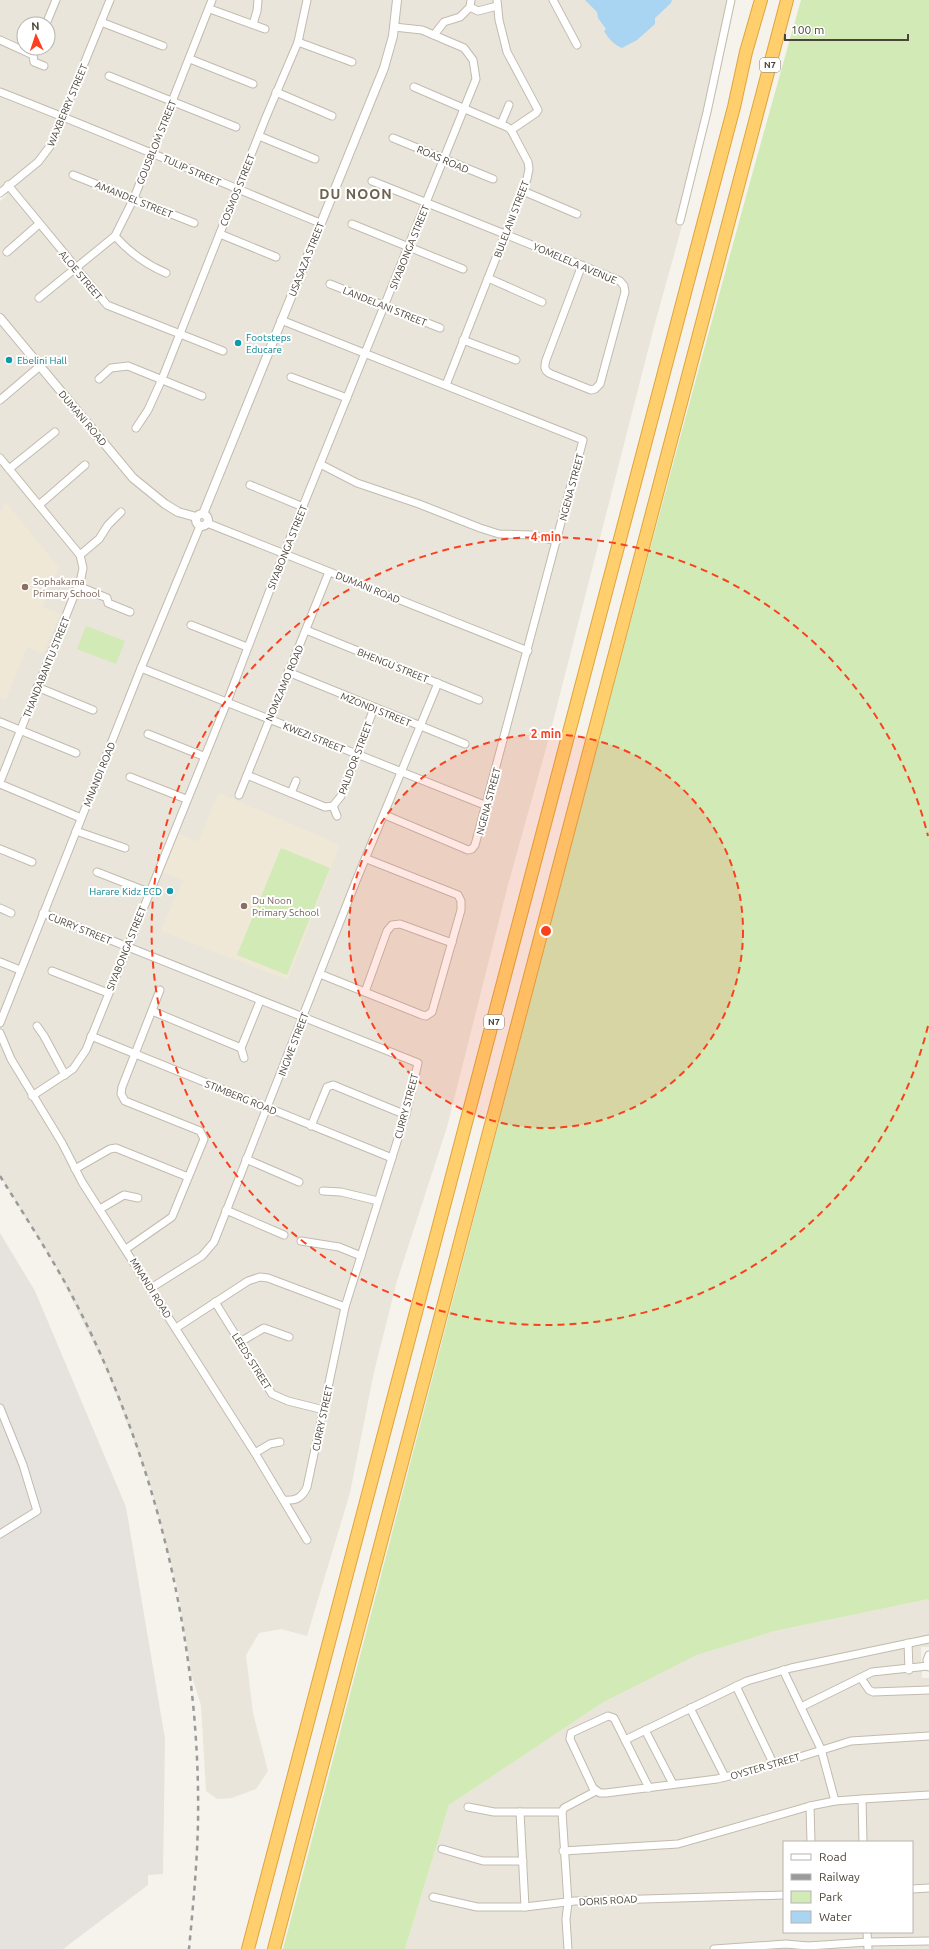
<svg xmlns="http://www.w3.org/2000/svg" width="929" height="1949" font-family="Ubuntu,sans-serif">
	<rect width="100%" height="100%" fill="#f6f3ec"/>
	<g fill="#eae5da" fill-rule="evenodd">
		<path d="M0,0H735L727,41L688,204L654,327L547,745L508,885L447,1127L397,1281L374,1372L350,1493L307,1636L281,1629L259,1633L246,1655L253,1713L268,1771L256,1789L232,1798L217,1799L206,1791L201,1705L191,1674L178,1591L149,1481L107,1371L56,1267L0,1176V201L7,195L0,186ZM24,24H48V48H24Z"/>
		<path d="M929,1599V1647H921L922,1678H929V1949H405L449,1805L602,1703L697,1655L775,1631ZM784,1842H912V1932H784Z"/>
	</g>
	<path fill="#e6e2dd" d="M0,1233L35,1291L126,1507L165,1739L163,1874L148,1875V1885L63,1949H0Z"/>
	<g fill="#efe8d6">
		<path d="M6,503L59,567L43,607L60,614L43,654L27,647L6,699L0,697V511Z"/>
		<path d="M219,793L340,845L288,980L161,931L183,880L163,872L179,834L198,842Z"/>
	</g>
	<g fill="#d2eab5">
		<path d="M801,0H929V1599L775,1631L697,1655L602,1703L449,1805L405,1949H283C455,1299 618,647 801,0Z"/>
		<path d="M86,626L125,641L116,664L77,649Z"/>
		<path d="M281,848L330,868L287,975L237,955Z"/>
	</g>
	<path fill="#a9d4f2" d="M585,0H672L671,3L655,18V24L637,40L622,48C614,45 608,38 604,31L606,29L598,18L597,12Z"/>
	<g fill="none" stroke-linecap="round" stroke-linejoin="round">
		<defs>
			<g id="minor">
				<path d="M497,0L499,20L507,52L538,110L536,113L511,130"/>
				<path d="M553,0L577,45"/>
				<path d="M470,7L478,11L497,6"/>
				<path d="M210,9L265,29"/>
				<path d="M101,22L163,46"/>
				<path d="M46,24L56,0"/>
				<path d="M253,24L257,11L258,0"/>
				<path d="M434,35L444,22L460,17L470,7L471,0"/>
				<path d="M0,40L33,55"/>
				<path d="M298,42L352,62"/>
				<path d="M36,48L33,55L34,62L44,66"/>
				<path d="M190,59L253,84"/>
				<path d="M109,76L236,127"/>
				<path d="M414,87L507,127L511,130L528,162L529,169L527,179L446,385"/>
				<path d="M0,92C108,134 213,179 320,223"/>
				<path d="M276,92L332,116"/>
				<path d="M501,124L509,105"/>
				<path d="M259,136L315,159"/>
				<path d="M393,138L493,179"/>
				<path d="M73,175L194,223"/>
				<path d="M372,181C455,214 538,247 620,281L624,286L625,292L600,384L595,389L591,390L551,374C544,371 544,367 546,360L582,265"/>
				<path d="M8,185L107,305L223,351"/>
				<path d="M523,191L577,214"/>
				<path d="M0,193L38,162L51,145L110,0"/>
				<path d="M680,221L707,112L731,0"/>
				<path d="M352,224L463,269"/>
				<path d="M220,234L276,257"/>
				<path d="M115,236C130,253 145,264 166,273"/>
				<path d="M7,252L39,224"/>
				<path d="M488,278L542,302"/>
				<path d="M330,284L440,328"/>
				<path d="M39,298L115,236L134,198L212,0"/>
				<path d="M281,320L583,440L475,845L472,849L468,850L385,815"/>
				<path d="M463,340L516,360"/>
				<path d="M291,377L347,398"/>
				<path d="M99,379L111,368L128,366L202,396"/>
				<path d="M0,400L40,366"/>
				<path d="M136,428L148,410L162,379L266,117L298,42L307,0"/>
				<path d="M0,458L80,555L83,568L81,578L0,782"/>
				<path d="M320,464L357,483L419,504L480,528L499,534L531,535L557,541"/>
				<path d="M9,469L55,432"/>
				<path d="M250,485L303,507"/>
				<path d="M39,505L85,465"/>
				<path d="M207,523L528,651"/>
				<path d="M80,555L99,539L108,525L121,512"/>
				<path d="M78,586L107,598L108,603L130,612"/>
				<path d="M191,625L247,647"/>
				<path d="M306,630L479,700"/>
				<path d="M141,668L487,806"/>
				<path d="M288,672L465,744"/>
				<path d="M37,687L93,710"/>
				<path d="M0,722L76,753"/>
				<path d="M148,734L203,756"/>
				<path d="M247,775L325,807L333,806L341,796L374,708"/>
				<path d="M130,777L186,799"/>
				<path d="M0,784L81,818"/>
				<path d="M291,793L296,781"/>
				<path d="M239,795L329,572"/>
				<path d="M333,806L337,816"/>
				<path d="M76,831L125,848"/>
				<path d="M0,849L32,862"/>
				<path d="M97,872L148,892"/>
				<path d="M0,908L11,913"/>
				<path d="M43,913L418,1063L407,1110L345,1307L307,1487C302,1498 296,1501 284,1500"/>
				<path d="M0,962L20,970"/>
				<path d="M52,971L108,993"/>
				<path d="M320,974L422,1015L426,1016L432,1012L461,910V901L458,895L367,859"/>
				<path d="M365,992L387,931L392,925L400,924L452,943"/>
				<path d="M152,1011L241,1048L260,1001"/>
				<path d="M0,1023L141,668L200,526"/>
				<path d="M37,1026L44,1036L65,1075"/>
				<path d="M0,1033L11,1059L62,1143L82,1182L255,1453L307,1540"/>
				<path d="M91,1036L392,1158"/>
				<path d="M241,1048L244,1058"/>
				<path d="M32,1096L73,1069L86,1050L227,702L284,553L476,79L473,60L464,48L422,30L394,27"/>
				<path d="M311,1126L327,1087L333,1085L406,1115"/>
				<path d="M246,1159L299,1182"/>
				<path d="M75,1169L110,1149L116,1148L188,1177"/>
				<path d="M323,1191L341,1192L378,1201"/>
				<path d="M100,1209L124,1195L138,1198"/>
				<path d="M226,1210L284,1235"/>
				<path d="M301,1241L339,1247L361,1256"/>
				<path d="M126,1249L172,1217L204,1139L200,1131L125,1101L121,1094L122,1087L160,990"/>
				<path d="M151,1288L202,1256L214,1242L356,881L438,683"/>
				<path d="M215,1302L272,1394L288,1401L324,1410"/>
				<path d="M176,1328L248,1281L260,1277L268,1278L345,1307"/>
				<path d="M240,1342L264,1328L289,1337"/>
				<path d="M0,1408L23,1465L37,1511L0,1534"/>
				<path d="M255,1453L270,1444L280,1442"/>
				<path d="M908,1643L909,1670"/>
				<path d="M929,1655L927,1660L929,1667"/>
				<path d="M783,1670L821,1749L835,1801L862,1799L863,1842"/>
				<path d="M861,1678L869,1690L873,1692L929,1690"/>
				<path d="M736,1686L774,1765"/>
				<path d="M801,1707L872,1672L928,1666"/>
				<path d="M690,1708L725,1777"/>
				<path d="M645,1730L673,1784"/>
				<path d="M625,1740L747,1681L791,1668L929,1639"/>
				<path d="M649,1788L614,1718L608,1716L571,1733L570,1739L593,1788L600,1793H606L717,1779L774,1765L851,1741L929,1736"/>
				<path d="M862,1799L929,1795"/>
				<path d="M810,1806L811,1842"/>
				<path d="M468,1807L494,1812H562"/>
				<path d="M520,1812L525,1907"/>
				<path d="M442,1849L483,1861H523"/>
				<path d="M563,1851L678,1844L810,1806L835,1801"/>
				<path d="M912,1889L929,1888"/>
				<path d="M433,1897L477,1907H525L575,1901L784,1895"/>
				<path d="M867,1932L868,1949"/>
				<path d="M568,1949L566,1919L568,1903L562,1812L564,1808L596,1791"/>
				<path d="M714,1949L786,1944L808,1946L868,1942L929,1941"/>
			</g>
			<g id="tertiary">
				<path d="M0,318L133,478L165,504L178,512L196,517"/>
				<circle cx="202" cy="520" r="6"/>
				<path d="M203,514L384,68L393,36L397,0"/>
			</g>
			<g id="motorway">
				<path d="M248,1949L734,107L746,52L761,0"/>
				<path d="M274,1949L787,0"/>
			</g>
		</defs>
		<use href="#minor" stroke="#c2bbae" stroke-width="9"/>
		<use href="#tertiary" stroke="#c2bbae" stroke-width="10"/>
		<use href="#motorway" stroke="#e0a43c" stroke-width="14"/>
		<use href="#minor" stroke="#fff" stroke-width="7"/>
		<use href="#tertiary" stroke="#fff" stroke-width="8"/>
		<use href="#motorway" stroke="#ffcf6e" stroke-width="12"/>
		<path stroke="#9a9a9a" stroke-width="2.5" stroke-dasharray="5 5" stroke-linecap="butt" d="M0,1176C23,1213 47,1250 68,1288C154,1448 201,1641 198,1823C197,1865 193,1907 189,1949"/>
	</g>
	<circle cx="546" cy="931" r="197" fill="#fc3f1d" fill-opacity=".12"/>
	<g fill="none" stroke="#fc3f1d" stroke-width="2" stroke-dasharray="7 5">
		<circle cx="546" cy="931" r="197"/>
		<path d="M928 1026A394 394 0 1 1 928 836"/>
	</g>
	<g fill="#0f9aa8" stroke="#fff" stroke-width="1.5">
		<circle cx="238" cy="343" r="4"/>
		<circle cx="9" cy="360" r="4"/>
		<circle cx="170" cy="891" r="4"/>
	</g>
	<g fill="#8d6e63" stroke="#fff" stroke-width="1.5">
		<circle cx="25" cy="587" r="4"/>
		<circle cx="244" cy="906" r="4"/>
	</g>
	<g text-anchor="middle" stroke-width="4" stroke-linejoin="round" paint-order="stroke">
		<g fill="#fff" stroke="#817c74" stroke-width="1">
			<rect x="760" y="58" width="20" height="14" rx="3"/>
			<rect x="484" y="1015" width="20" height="14" rx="3"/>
		</g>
		<g font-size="9" font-weight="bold" fill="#4b4439">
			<text x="770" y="68">N7</text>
			<text x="494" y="1025">N7</text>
		</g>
		<g font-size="10" fill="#4b4439" stroke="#fff">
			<text transform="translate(67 105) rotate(-67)" y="4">WAXBERRY STREET</text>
			<text transform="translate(156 142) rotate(-68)" y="4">GOUSBLOM STREET</text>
			<text transform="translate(443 159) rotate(23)" y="4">ROAS ROAD</text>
			<text transform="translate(192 170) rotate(24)" y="4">TULIP STREET</text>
			<text transform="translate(237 190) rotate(-68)" y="4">COSMOS STREET</text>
			<text transform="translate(134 199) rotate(22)" y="4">AMANDEL STREET</text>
			<text transform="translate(511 219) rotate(-69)" y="4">BULELANI STREET</text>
			<text transform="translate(409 247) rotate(-68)" y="4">SIYABONGA STREET</text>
			<text transform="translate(306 259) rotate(-68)" y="4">USASAZA STREET</text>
			<text transform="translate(575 263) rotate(23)" y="4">YOMELELA AVENUE</text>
			<text transform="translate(81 275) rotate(50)" y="4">ALOE STREET</text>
			<text transform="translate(385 306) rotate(22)" y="4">LANDELANI STREET</text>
			<text transform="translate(83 418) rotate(50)" y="4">DUMANI ROAD</text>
			<text transform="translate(571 487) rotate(-75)" y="4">NGENA STREET</text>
			<text transform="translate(287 547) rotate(-68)" y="4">SIYABONGA STREET</text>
			<text transform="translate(368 587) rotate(22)" y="4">DUMANI ROAD</text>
			<text transform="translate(393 665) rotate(22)" y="4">BHENGU STREET</text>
			<text transform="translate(46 667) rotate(-68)" y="4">THANDABANTU STREET</text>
			<text transform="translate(284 683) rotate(-67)" y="4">NOMZAMO ROAD</text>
			<text transform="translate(376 709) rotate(22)" y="4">MZONDI STREET</text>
			<text transform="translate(314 737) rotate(22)" y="4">KWEZI STREET</text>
			<text transform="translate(355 758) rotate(-69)" y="4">PALIDOR STREET</text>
			<text transform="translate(99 774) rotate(-68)" y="4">MNANDI ROAD</text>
			<text transform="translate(488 801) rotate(-75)" y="4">NGENA STREET</text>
			<text transform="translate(80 928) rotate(22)" y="4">CURRY STREET</text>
			<text transform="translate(126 948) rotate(-68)" y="4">SIYABONGA STREET</text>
			<text transform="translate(293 1044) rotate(-69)" y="4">INGWE STREET</text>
			<text transform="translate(241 1097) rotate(22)" y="4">STIMBERG ROAD</text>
			<text transform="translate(406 1106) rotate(-75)" y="4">CURRY STREET</text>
			<text transform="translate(151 1288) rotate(58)" y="4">MNANDI ROAD</text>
			<text transform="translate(252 1361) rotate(58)" y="4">LEEDS STREET</text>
			<text transform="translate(322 1418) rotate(-78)" y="4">CURRY STREET</text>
			<text transform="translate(765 1766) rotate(-16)" y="4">OYSTER STREET</text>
			<text transform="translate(608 1900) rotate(-3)" y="4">DORIS ROAD</text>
		</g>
		<g font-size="10" fill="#0d838f" stroke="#fff" text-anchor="start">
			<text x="246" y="341">Footsteps<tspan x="246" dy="12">Educare</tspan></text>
			<text x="17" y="364">Ebelini Hall</text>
			<text x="162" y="895" text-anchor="end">Harare Kidz ECD</text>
		</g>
		<g font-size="10" fill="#785e54" stroke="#fff" text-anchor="start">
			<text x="33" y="585">Sophakama<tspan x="33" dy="12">Primary School</tspan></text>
			<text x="252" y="904">Du Noon<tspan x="252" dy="12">Primary School</tspan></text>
		</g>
		<g font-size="14" font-weight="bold" letter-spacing="1" fill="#6e6250" stroke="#fff">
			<text x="356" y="199">DU NOON</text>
		</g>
	</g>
	<circle cx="546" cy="931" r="6" fill="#fc3f1d" stroke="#fff" stroke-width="2"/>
	<g font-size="12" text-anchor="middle" font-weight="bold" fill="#fc3f1d" stroke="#fff" stroke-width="4" stroke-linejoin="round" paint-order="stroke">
		<text x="546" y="541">4 min</text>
		<text x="546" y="738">2 min</text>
	</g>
	<rect x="783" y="1841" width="130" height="92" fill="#ffffff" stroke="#b7b4b0"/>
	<rect x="791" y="1854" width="20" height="6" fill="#ffffff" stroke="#b7b4b0"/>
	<text x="819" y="1861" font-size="12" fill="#4b4439">Road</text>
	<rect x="791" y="1874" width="20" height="6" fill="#9a9a9a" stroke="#b7b4b0"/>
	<text x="819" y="1881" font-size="12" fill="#4b4439">Railway</text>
	<rect x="791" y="1891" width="20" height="12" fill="#d2eab5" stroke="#b7b4b0"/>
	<text x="819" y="1901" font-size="12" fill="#4b4439">Park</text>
	<rect x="791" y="1911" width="20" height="12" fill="#a9d4f2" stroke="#b7b4b0"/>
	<text x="819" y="1921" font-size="12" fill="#4b4439">Water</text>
	<g transform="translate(36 36) rotate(357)"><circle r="19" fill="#ffffff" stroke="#b7b4b0"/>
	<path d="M0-3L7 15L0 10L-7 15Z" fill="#fc3f1d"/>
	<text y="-6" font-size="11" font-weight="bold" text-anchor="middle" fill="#4b4439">N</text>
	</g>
	<path d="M785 34v6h123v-6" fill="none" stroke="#4b4439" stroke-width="2"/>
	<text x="791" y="34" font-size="12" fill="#4b4439" stroke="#ffffff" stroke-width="3" paint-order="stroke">100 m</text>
</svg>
